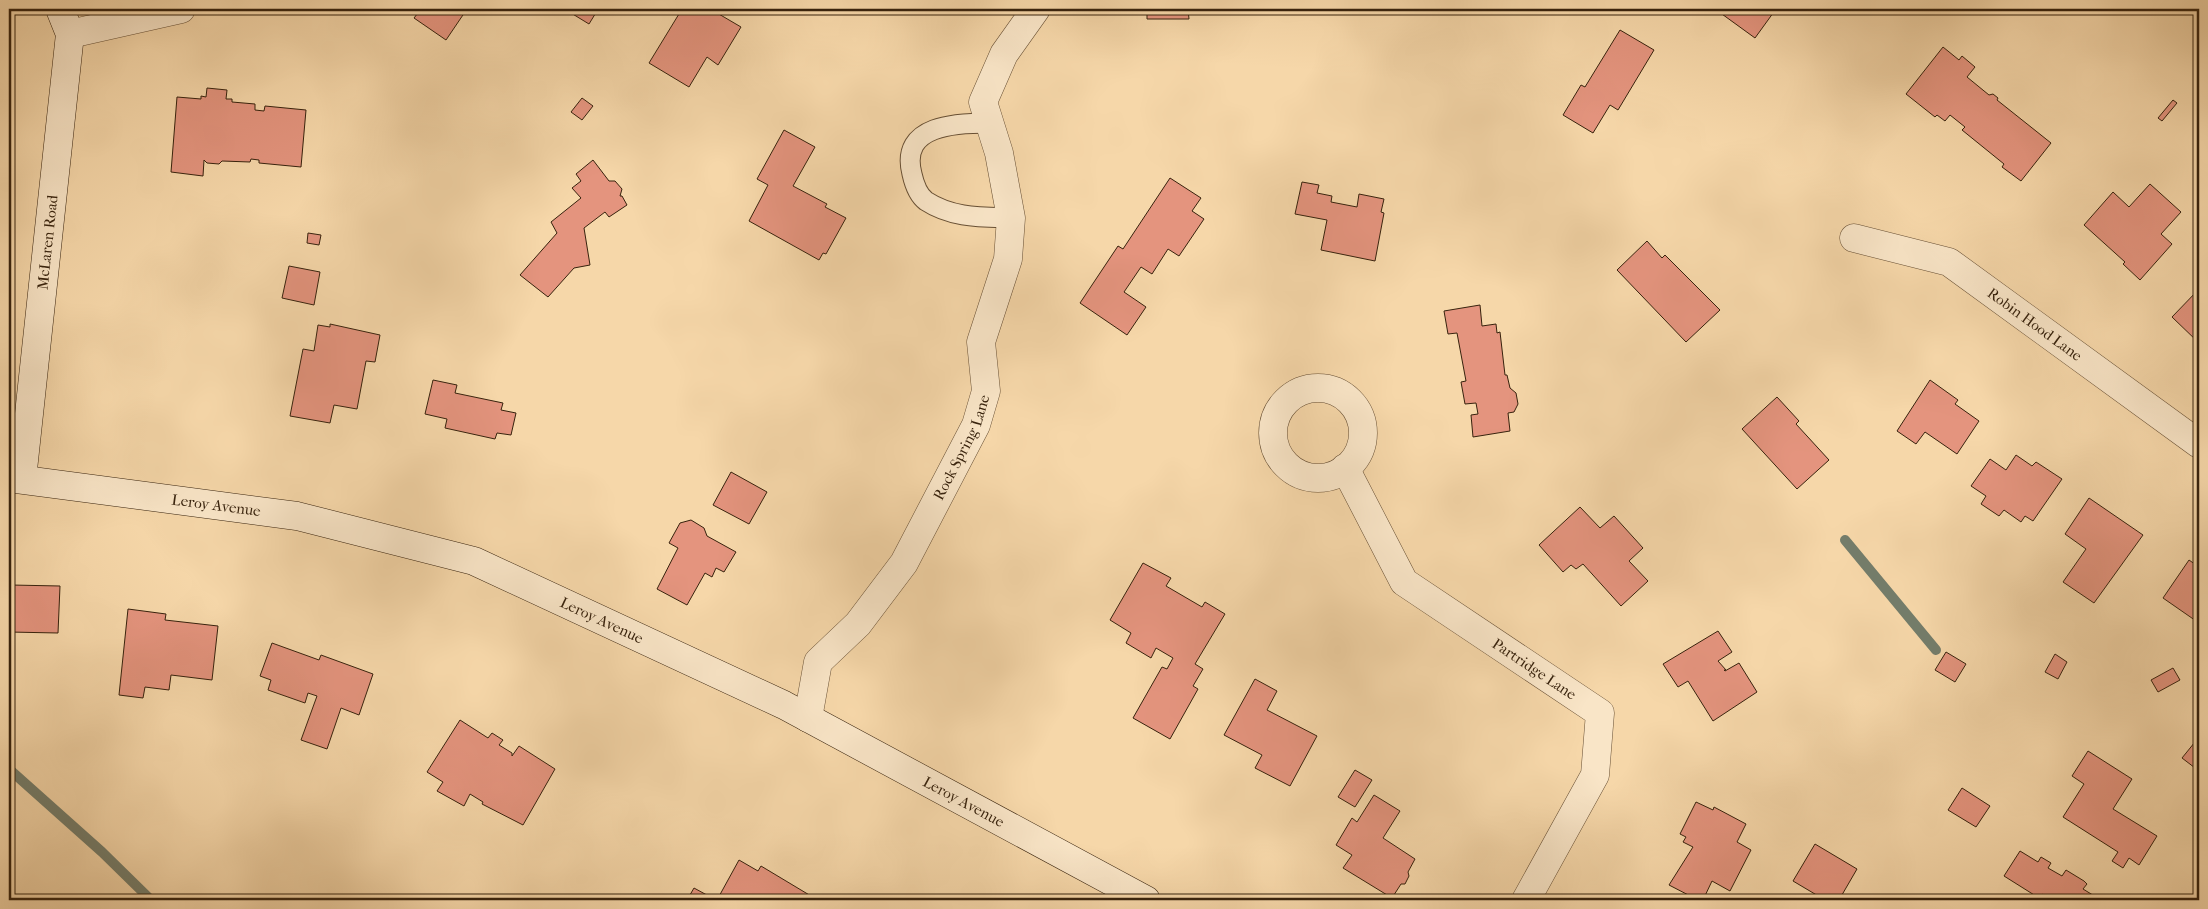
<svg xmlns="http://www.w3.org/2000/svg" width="2208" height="909" font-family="'IM FELL French Canon',serif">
	<rect width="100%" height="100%" fill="#f6d7a9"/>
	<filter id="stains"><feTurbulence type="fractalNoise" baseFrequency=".004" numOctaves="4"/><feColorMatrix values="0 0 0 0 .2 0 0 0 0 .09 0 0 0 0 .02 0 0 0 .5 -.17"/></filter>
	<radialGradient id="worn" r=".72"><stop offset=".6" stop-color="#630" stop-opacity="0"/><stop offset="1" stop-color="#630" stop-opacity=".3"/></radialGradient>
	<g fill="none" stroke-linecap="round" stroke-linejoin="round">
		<g stroke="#747d6b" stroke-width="10">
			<path d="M1845,540L1936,650"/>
			<path d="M9,769L102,852L151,900"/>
		</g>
	</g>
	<g fill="#e4947e" stroke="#37220d">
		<path d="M421,9H467L446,40L414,18Z"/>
		<path d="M574,9H594L597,11L589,24L571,13Z"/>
		<path d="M682,9L712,10L741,27L718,65L707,57L689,87L649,63Z"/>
		<path d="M1147,9H1188L1189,19H1147Z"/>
		<path d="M1715,9H1776L1755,38Z"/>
		<path d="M1620,30L1654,50L1618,110L1610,105L1593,133L1563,115L1581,85L1585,87Z"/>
		<path d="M1943,47L1959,60L1962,56L1975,67L1967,77L1989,95L1993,94L1998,98L1997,100L2051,143L2021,181L2002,167L2004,164L1962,130L1965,127L1950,115L1945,121L1937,115L1935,117L1906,94Z"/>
		<path d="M207,88L227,90L226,99H232V102L255,104V110L264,111L265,106L306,110L301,167L259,163V160L251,159L250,162L222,161L219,164L207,163L204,160L203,176L171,172L177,97L201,99V96L206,97Z"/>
		<path d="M582,98L593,106L582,120L571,112Z"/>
		<path d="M2173,100L2177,103L2162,121L2158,118Z"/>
		<path d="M784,130L815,147L793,186L827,204L825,207L846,218L826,254L823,253L819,260L749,221L768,185L757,179Z"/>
		<path d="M593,160L609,181H615L622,189L620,196H622L627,205L609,217L605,212L584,228L590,265L574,268L548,297L520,275L557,233L551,222L581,198L572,188L581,181L576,174Z"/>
		<path d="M1170,178L1201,198L1192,211L1204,219L1179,256L1168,249L1152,274L1141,267L1124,292L1146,307L1127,335L1080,303L1118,246L1123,249Z"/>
		<path d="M1302,182L1319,185L1317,193L1332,196L1331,202L1357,207L1359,194L1384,199L1381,212L1384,213L1375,261L1321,250L1327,220L1295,214Z"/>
		<path d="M2150,184L2181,212L2161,234L2172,244L2140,280L2123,264L2125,262L2084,225L2113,192L2129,207Z"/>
		<path d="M308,233L321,235L319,245L307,243Z"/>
		<path d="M1647,241L1662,258L1665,255L1720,310L1686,342L1617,270Z"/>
		<path d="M289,266L320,272L314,305L282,298Z"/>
		<path d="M2199,289V343L2172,317Z"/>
		<path d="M1480,305L1482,326L1496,324L1497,333L1500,332L1505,375H1507L1510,388L1516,393L1518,404L1514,412L1508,413L1510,431L1473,437L1471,415L1478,414L1476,403L1465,404L1461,382L1466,381L1457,333L1448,334L1444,311Z"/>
		<path d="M330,324L380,335L375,362L366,361L357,409L334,405L330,423L290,416L303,349L314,351L318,325L330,327Z"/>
		<path d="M433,380L457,385L455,393L503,403L501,410L516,413L511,435L497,433L495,439L445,428L447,419L425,414Z"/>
		<path d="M1930,380L1958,400L1955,404L1979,421L1957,454L1925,432L1916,444L1897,431Z"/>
		<path d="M1777,397L1799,421L1796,424L1829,460L1797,489L1742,429Z"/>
		<path d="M2016,455L2032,466L2036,462L2062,479L2033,521L2025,516L2021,522L2004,510L1999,516L1981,504L1986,496L1971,486L1990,459L2006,470Z"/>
		<path d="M731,472L767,492L749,524L713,505Z"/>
		<path d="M2089,498L2143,535L2094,603L2063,582L2086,549L2065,534Z"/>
		<path d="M1580,507L1600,528L1614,516L1643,548L1629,561L1648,581L1621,606L1583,564L1576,569L1571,565L1563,572L1539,545Z"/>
		<path d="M691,520L704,528L707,536L736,552L724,572L716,568L712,577L705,573L687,605L657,589L678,548L669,543L680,523Z"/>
		<path d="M2189,560L2199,567V623L2163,598Z"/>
		<path d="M1143,563L1171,578L1166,586L1202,607L1205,602L1225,614L1195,664L1203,669L1193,686L1198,689L1170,739L1133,718L1162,667L1167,669L1173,658L1156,648L1151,658L1126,643L1131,633L1110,620Z"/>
		<path d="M9,582H12L11,585L60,586L58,633L9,632Z"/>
		<path d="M128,609L166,614L165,620L218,626L212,680L171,675L169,690L145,687L143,698L119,695Z"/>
		<path d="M1718,631L1732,652L1718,661L1726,670H1724L1725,671L1739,663L1757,692L1713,721L1688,681L1678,687L1663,664Z"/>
		<path d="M272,643L319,660L321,655L373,674L359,715L341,708L327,749L301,740L317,696L308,693L305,703L268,690L271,680L260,676Z"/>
		<path d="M1946,652L1966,664L1955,682L1935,670Z"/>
		<path d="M2055,654L2067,662L2058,679L2045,672Z"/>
		<path d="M2173,668L2180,680L2158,692L2151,680Z"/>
		<path d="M1255,679L1277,691L1267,710L1317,736L1290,786L1255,768L1262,755L1224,735Z"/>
		<path d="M460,720L488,738L492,733L503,740L499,745L512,753V756L519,746L555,769L523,825L482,804L483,802L470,794L464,806L437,791L443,782L427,772Z"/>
		<path d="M2199,737V771L2182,758Z"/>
		<path d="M2088,751L2132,779L2113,809L2157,836L2139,865L2129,858L2123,868L2112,861L2118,852L2063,817L2084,784L2072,776Z"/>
		<path d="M1355,770L1372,780L1355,807L1338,797Z"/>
		<path d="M1962,788L1990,806L1976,827L1948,810Z"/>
		<path d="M1374,795L1400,811L1383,838L1415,859L1408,872L1409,876L1405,884H1401L1392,898L1343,868L1352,855L1336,845L1352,818L1357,822Z"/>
		<path d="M1696,802L1713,810L1714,807L1746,824L1737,842L1751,850L1730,891L1712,881L1703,900H1698L1669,885L1693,847L1683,842L1686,837L1680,834Z"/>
		<path d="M1815,844L1857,869L1839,900H1825L1793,881Z"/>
		<path d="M2020,851L2038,862L2041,857L2051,863L2048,868L2062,876L2066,870L2084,881L2087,884L2083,889L2096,897L2095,900H2046L2047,898L2042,894L2039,898L2004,876Z"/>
		<path d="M739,860L758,871L761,866L811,896L809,900H717Z"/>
		<path d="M694,888L716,900H687Z"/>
	</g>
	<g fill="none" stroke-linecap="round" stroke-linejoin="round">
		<defs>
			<path id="lane" d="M990,123C958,123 899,124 912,174C914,183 918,195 926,201C952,218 981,217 1011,218"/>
			<g id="street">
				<path d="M70,34L181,9"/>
				<path id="s1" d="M1854,238L1949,262L2199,444"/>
				<circle cx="1318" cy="433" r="45"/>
				<path id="s2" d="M1345,468L1404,582L1600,713L1595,775L1526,900"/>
				<path id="s3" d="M808,718L818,662L858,624L904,563L976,425L986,391L981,342L1008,259L1011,218L999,153L983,102L1004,54L1036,9"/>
			</g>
			<g id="secondary">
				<path id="s4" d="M9,478L297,516L474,561L784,705L1146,900"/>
				<path id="s5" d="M22,479L70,34L60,9"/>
			</g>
		</defs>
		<use href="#lane" stroke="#674f34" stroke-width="21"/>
		<use href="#street" stroke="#674f34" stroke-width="29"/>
		<use href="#secondary" stroke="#37220d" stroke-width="29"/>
		<use href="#lane" stroke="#f9e5c7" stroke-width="19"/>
		<use href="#street" stroke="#f9e5c7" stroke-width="28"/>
		<use href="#secondary" stroke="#f9e5c7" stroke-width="28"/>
	</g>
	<g text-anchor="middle" stroke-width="4.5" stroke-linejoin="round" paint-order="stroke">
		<g font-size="15" fill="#37220d" stroke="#f9e5c7">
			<text dy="5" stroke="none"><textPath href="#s5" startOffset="238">McLaren Road</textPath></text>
			<text dy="5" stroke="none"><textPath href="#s1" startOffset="204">Robin Hood Lane</textPath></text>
			<text dy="5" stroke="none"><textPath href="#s3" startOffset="318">Rock Spring Lane</textPath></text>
			<text dy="5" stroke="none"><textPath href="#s4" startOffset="209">Leroy Avenue</textPath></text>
			<text dy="5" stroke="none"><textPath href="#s4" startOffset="614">Leroy Avenue</textPath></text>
			<text dy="5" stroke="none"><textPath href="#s2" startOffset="285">Partridge Lane</textPath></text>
			<text dy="5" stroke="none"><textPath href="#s4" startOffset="1019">Leroy Avenue</textPath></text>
		</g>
	</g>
	<rect width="2208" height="909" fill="none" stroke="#f6d7a9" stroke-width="30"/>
	<rect x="10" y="10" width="2188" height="889" fill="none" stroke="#37220d" stroke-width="2.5"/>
	<rect x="15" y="15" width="2178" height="879" fill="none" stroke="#37220d"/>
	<rect width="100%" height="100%" filter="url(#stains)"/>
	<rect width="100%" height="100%" fill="url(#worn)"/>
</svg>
